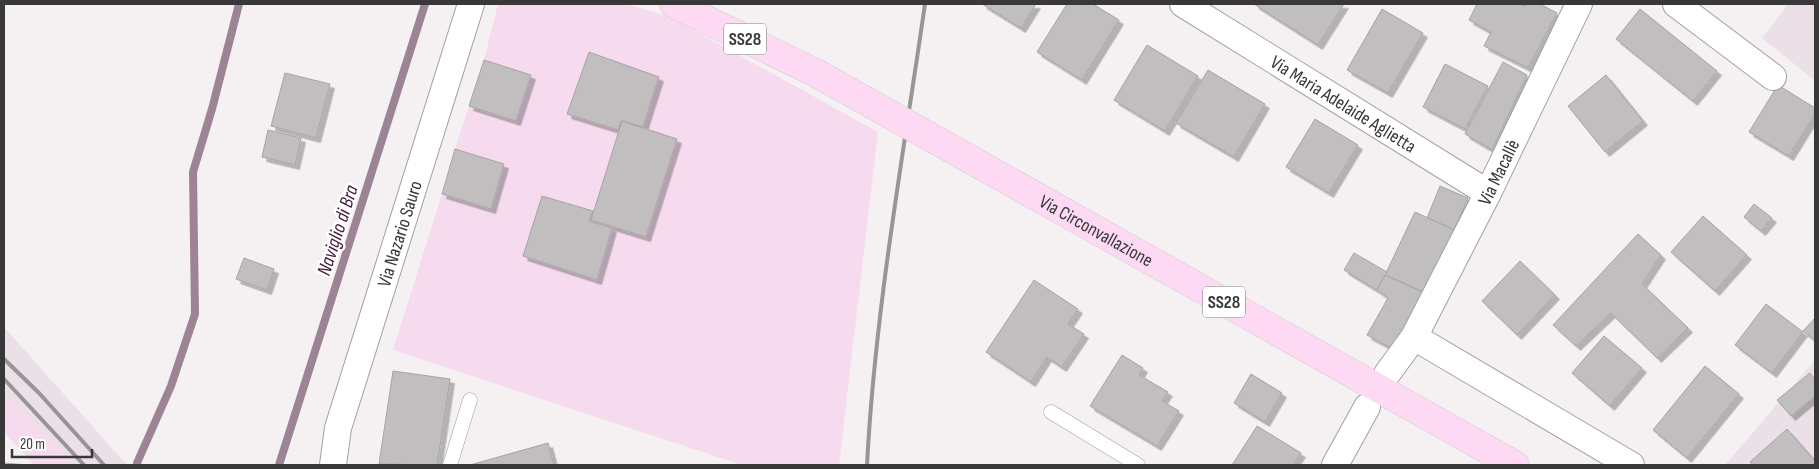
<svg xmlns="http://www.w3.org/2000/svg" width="1819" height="469" font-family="'Sofia Sans Condensed',sans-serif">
	<defs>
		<filter id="shadow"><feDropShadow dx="4.5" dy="4.5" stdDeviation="0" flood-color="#0004"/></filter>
	</defs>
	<rect width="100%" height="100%" fill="#f5f1f3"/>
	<g fill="#ebe0e7">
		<path d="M1788,4H1815V81L1762,38Z"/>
		<path d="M4,327L127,465H71L48,436L4,394Z"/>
		<path d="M1815,360V465H1725Z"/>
	</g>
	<g fill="#f5dbed">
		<path d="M498,4H627L670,17L878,132L839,465H742L393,350L442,194L491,209L504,164L455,149L469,106L516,121L531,75L484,60Z"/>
		<path d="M4,394L48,436L71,465H34L4,432Z"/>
	</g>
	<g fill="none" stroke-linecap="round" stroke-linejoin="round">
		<g stroke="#9d8495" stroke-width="8">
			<path d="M137,463L171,386L195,314L193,172L212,109L239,4"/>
			<path d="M279,465L425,4"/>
		</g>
	</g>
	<g fill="#c1bec0" stroke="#a6a3a5" filter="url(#shadow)">
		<path d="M982,4H1036L1021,28Z"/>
		<path d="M1067,4H1093L1119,20L1082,80L1037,52Z"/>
		<path d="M1254,4H1344L1318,45Z"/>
		<path d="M1477,4H1520L1525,6L1526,4H1540L1557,13L1528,68L1484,46L1491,32L1469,20Z"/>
		<path d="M1382,9L1423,33L1388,93L1347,70Z"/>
		<path d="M1640,9L1717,71L1693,101L1616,39Z"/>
		<path d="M1147,45L1198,76L1165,131L1114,100Z"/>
		<path d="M589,52L659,77L643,127L621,121L618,130L567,114Z"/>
		<path d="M484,60L531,75L516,121L469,106Z"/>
		<path d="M1503,62L1527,75L1492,150L1465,134Z"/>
		<path d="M1445,64L1488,86L1465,129L1423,107Z"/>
		<path d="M1208,70L1265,104L1234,157L1176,123Z"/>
		<path d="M285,73L330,84L316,138L271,126Z"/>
		<path d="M1606,75L1643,121L1605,152L1568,106Z"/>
		<path d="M1778,85L1815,108V114L1789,156L1749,132Z"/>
		<path d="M1315,119L1358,145L1329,193L1286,167Z"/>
		<path d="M622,121L677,139L646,237L591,220Z"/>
		<path d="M268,130L301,138L295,165L262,157Z"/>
		<path d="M455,149L504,164L491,209L442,194Z"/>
		<path d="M1440,186L1468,198L1454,230L1427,218Z"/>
		<path d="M542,196L593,211L589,221L612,228L597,280L523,256Z"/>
		<path d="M1754,204L1772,218L1761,231L1744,217Z"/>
		<path d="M1415,212L1454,230L1425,293L1385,275Z"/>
		<path d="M1703,216L1747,255L1715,291L1671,252Z"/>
		<path d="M1638,234L1661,255L1642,284L1688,328L1657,358L1611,313L1576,346L1553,325Z"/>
		<path d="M1354,253L1387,272L1377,290L1344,270Z"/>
		<path d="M244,258L274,269L267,290L236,279Z"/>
		<path d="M1520,261L1555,295L1517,335L1482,301Z"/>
		<path d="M1385,275L1425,293L1395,350L1367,335L1388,298L1377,290Z"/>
		<path d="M1034,280L1078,309L1068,324L1084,334L1062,367L1047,357L1031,382L986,352Z"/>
		<path d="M1766,304L1803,332L1772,373L1735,345Z"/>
		<path d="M1815,318V339L1814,340L1803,331Z"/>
		<path d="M1604,336L1642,368L1610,406L1572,373Z"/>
		<path d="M1122,355L1143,368L1139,375L1168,392L1162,401L1179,411L1157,446L1090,406Z"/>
		<path d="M1705,366L1739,394L1687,458L1653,430Z"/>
		<path d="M393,371L450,379L437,465L379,464Z"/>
		<path d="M1810,373L1815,380V396L1791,416L1777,400Z"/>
		<path d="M1251,374L1282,393L1265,422L1234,403Z"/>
		<path d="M1257,426L1301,453L1293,465H1232Z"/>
		<path d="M1787,429L1815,461V465H1753L1750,462Z"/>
		<path d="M548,443L554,465H470Z"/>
		<path d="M4,463L27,465H4Z"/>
	</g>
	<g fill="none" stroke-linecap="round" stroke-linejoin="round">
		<defs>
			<g id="service">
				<path d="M1051,412L1138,465"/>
				<path d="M450,465L470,400"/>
			</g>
			<g id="minor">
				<path id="s1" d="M1183,4L1488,193"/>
				<path d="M1676,4L1773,77"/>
				<path d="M1414,337L1631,465"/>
				<path id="s2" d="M1387,374L1414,337L1488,193L1579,4"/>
				<path id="s3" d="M333,465L338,428L471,4"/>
				<path d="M1335,465L1367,407"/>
			</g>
			<g id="primary">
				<path d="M674,4L816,73"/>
				<path id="s4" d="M984,167L1515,465"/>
			</g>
		</defs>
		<use href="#service" stroke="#a29fa1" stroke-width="15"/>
		<use href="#minor" stroke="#a29fa1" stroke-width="28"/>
		<use href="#primary" stroke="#cfcfcf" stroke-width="29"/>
		<use href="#service" stroke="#fff" stroke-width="14"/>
		<use href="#minor" stroke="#fff" stroke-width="26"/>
		<use href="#primary" stroke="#fed9f3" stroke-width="28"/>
		<g stroke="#979596" stroke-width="4">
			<path d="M4,359L39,393L104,465"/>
			<path d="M4,379L84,465"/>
			<path d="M867,465C875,311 903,157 925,4"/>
		</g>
		<defs>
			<path id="primary-bridge" d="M816,73L984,167"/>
		</defs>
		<use href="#primary-bridge" stroke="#cfcfcf" stroke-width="29" stroke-linecap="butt"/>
		<use href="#primary-bridge" stroke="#fed9f3" stroke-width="28"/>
	</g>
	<g text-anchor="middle" stroke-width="5" stroke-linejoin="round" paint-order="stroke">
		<g fill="#fff" stroke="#747474" stroke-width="1">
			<rect x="724" y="23.5" width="42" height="31" rx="4"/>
			<rect x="1203" y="286.5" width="42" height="31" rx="4"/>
		</g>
		<g font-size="18" font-weight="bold" fill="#393839">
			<text x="745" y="45">SS28</text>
			<text x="1224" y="308">SS28</text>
		</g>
		<g font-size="19" fill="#393839" stroke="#fff">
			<text dy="7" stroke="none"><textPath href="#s1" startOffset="189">Via Maria Adelaide Aglietta</textPath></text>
			<text dy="7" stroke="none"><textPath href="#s2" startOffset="231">Via Macallè</textPath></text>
			<text dy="7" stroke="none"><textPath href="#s4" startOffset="129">Via Circonvallazione</textPath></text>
			<text dy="7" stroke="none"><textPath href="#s3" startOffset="241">Via Nazario Sauro</textPath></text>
		</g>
		<g font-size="20" font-style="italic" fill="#44193a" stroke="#fff">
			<text transform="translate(337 230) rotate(-72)" y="7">Naviglio di Bra</text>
		</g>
	</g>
	<rect width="1819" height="469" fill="none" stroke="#393839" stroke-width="10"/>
	<path d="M12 449v8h80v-8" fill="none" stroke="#393839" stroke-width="2.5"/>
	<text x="20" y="449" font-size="15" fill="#393839" stroke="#ffffff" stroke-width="4" paint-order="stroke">20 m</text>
</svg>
